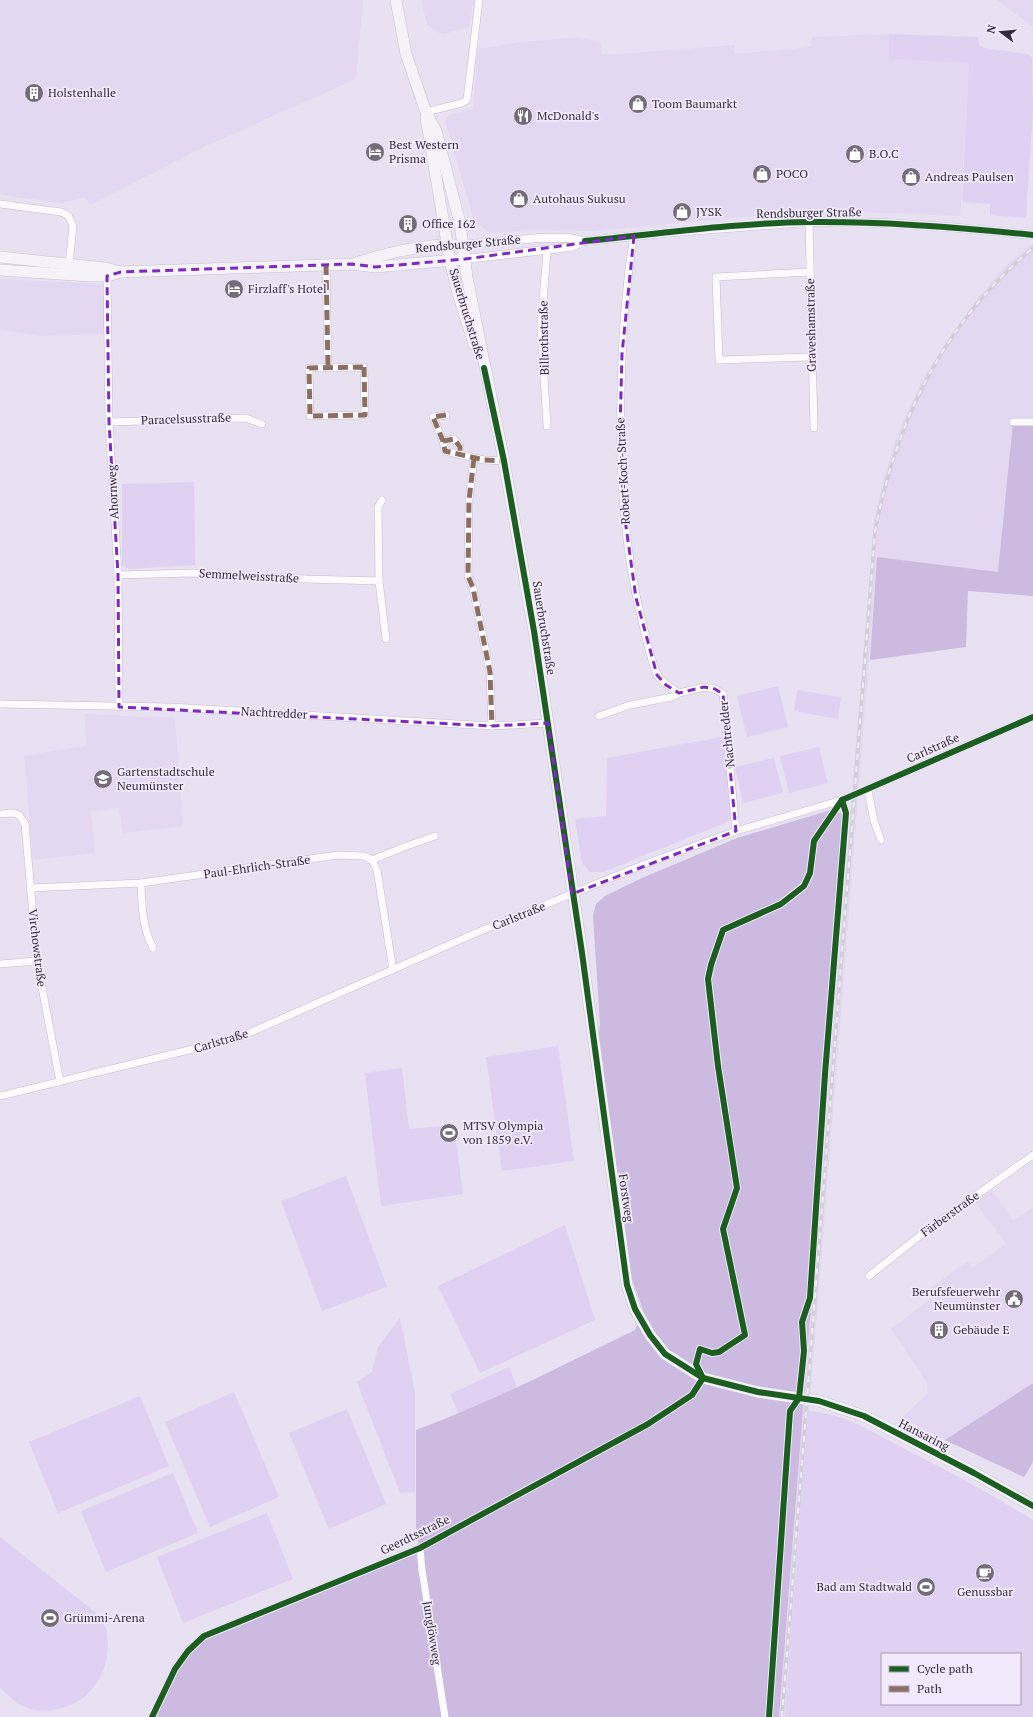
<svg xmlns="http://www.w3.org/2000/svg" width="1033" height="1717" font-family="'PT Serif',serif">
	<rect width="100%" height="100%" fill="#e8e1f1"/>
	<g fill="#e3d7f2">
		<path d="M0,0H363L356,79L206,146L90,205L85,197L61,203L8,196L0,194Z"/>
		<path d="M422,0H474L469,27L444,34L437,32L427,24L423,9Z"/>
		<path d="M997,0H1033V27Z"/>
		<path d="M889,34V59L969,63L960,216L817,210L592,231L535,230L490,233L474,221L445,120L449,115L473,109L478,49L521,42L572,38L600,41L602,54L610,55L735,45L734,54L811,47L812,37Z"/>
		<path d="M1033,242V422H1013L998,572L877,557L785,1717H779L803,1391L874,521L883,480L896,440L903,421L925,375L973,304L1006,266Z"/>
		<path d="M0,279L105,284L108,334L37,336L0,329Z"/>
		<path d="M85,714L175,718L183,826L123,833L119,808L91,811L95,853L33,860L24,756L86,746Z"/>
		<path d="M992,1190L1013,1221L1033,1208V1383L945,1440L902,1418L928,1393L927,1383L891,1329L933,1297L928,1290L968,1261L972,1268L1006,1244L975,1202Z"/>
	</g>
	<g fill="#e0d0f2" fill-rule="evenodd">
		<path d="M889,34L978,37L979,45L983,48L1027,54L1032,57L1033,111L1026,218L990,215V204L962,202L969,63L889,59Z"/>
		<path d="M194,482L195,565L129,569L122,565V484Z"/>
		<path d="M778,686L788,727L747,737L737,696Z"/>
		<path d="M797,690L841,697L838,719L794,711Z"/>
		<path d="M727,736L735,819L603,872H590L582,863L575,819L606,816L607,758Z"/>
		<path d="M819,747L828,783L789,793L780,756Z"/>
		<path d="M774,758L783,793L743,803L735,767Z"/>
		<path d="M558,1046L574,1161L502,1171L486,1057Z"/>
		<path d="M402,1068L409,1129L454,1125L463,1194L381,1206L365,1073Z"/>
		<path d="M346,1176L387,1287L322,1311L281,1201Z"/>
		<path d="M565,1225L595,1320L480,1373L438,1286Z"/>
		<path d="M400,1318L415,1393V1492L400,1493L357,1382L372,1372L378,1347Z"/>
		<path d="M509,1367L517,1388L459,1414L450,1394Z"/>
		<path d="M234,1392L279,1497L210,1527L165,1422Z"/>
		<path d="M140,1396L169,1466L58,1513L29,1442Z"/>
		<path d="M347,1409L386,1504L329,1529L289,1433Z"/>
		<path d="M808,1411C840,1412 871,1431 899,1446C945,1469 989,1493 1033,1520V1717H785ZM882,1654H1020V1704H882Z"/>
		<path d="M173,1473L198,1533L106,1572L81,1511Z"/>
		<path d="M267,1513L293,1579L183,1623L157,1557Z"/>
		<path d="M0,1537L95,1612C98,1616 102,1620 104,1624C109,1633 108,1645 107,1655C102,1693 68,1717 30,1709C19,1706 9,1696 0,1688Z"/>
	</g>
	<g fill="#ccbae0">
		<path d="M1013,422H1033V596L968,591L966,647L870,660L877,557L998,572Z"/>
		<path d="M831,810L849,816L779,1717H152L175,1669L204,1636L419,1548L416,1525V1430C492,1402 563,1365 635,1330L643,1310L631,1276L598,1038L600,1025L593,915L596,904L605,896L642,878L737,838Z"/>
		<path d="M1033,1383V1462L1024,1477L945,1440Z"/>
	</g>
	<g fill="none" stroke-linecap="round" stroke-linejoin="round">
		<defs>
			<g id="minor">
				<path d="M426,112L462,103L467,100L479,0"/>
				<path d="M0,204L61,212L68,215L73,226L69,265"/>
				<path d="M809,222L814,428"/>
				<path d="M634,236C625,288 622,340 621,393C619,470 623,546 642,621C645,633 652,666 658,676C663,683 671,688 679,693"/>
				<path d="M547,251L541,326L547,426"/>
				<path d="M326,265L328,368"/>
				<path d="M810,272L716,277L719,360L811,357"/>
				<path d="M107,276L109,422L118,575L119,707"/>
				<path d="M364,367L365,415L310,416L309,368Z"/>
				<path d="M446,415L433,417L443,441L445,451L484,460L504,461"/>
				<path d="M109,422L246,418L262,424"/>
				<path d="M1013,422H1033"/>
				<path d="M443,441L454,439L460,447V455"/>
				<path d="M474,458L469,500L468,576L473,588L490,672L492,726"/>
				<path d="M382,500L378,507L379,581L386,639"/>
				<path d="M118,575L192,573L306,579L379,581"/>
				<path d="M0,704L170,707L492,726L548,723"/>
				<path d="M599,716L630,705L672,697L679,693L704,687L715,689L723,694L736,831"/>
				<path d="M868,790L874,821L881,840"/>
				<path d="M0,814L13,813L19,815L25,824L37,961L60,1082"/>
				<path d="M372,860L404,847L435,836"/>
				<path d="M141,883C142,907 142,926 153,948"/>
				<path d="M30,888L141,883L338,855L364,856L372,860L377,870L393,970"/>
				<path d="M0,964L37,961"/>
				<path d="M0,1096L238,1038L471,935L645,864L736,831L842,800L1033,717"/>
				<path d="M869,1276L927,1230L1033,1155"/>
				<path d="M420,1548L422,1570L445,1717"/>
				<path d="M152,1717L175,1669L188,1651L204,1636L420,1548L648,1424L692,1395L703,1378"/>
			</g>
			<g id="tertiary">
				<path d="M463,245L538,238H568L585,241L675,232L809,222L887,223L948,227L1033,235"/>
				<path d="M465,259L571,247L584,241"/>
			</g>
			<g id="primary">
				<path d="M396,0L406,54L426,112L436,131L460,223L467,277L504,461L534,631L548,723L582,953L627,1285L635,1309L650,1335L665,1354L703,1378L758,1392L819,1401L864,1416L974,1473L1033,1506"/>
				<path d="M426,117L450,261L459,297L474,344"/>
				<path d="M0,257L105,268L121,272L352,264L375,267L465,259"/>
				<path d="M356,263C387,253 421,244 454,245"/>
				<path d="M0,270L90,276H107L121,272"/>
			</g>
		</defs>
		<use href="#minor" stroke="#c3bdcb" stroke-width="8"/>
		<use href="#tertiary" stroke="#c3bdcb" stroke-width="9"/>
		<use href="#primary" stroke="#c6c3cb" stroke-width="12"/>
		<use href="#minor" stroke="#fcfafd" stroke-width="7"/>
		<use href="#tertiary" stroke="#fcfafd" stroke-width="8"/>
		<use href="#primary" stroke="#f5f3f8" stroke-width="11"/>
		<defs>
			<path id="rail" d="M782,1717L875,532C896,420 944,322 1033,248"/>
		</defs>
		<use href="#rail" stroke="#d1cfd4" stroke-width="3.5"/>
		<use href="#rail" stroke="#f2eafc" stroke-width="2" stroke-dasharray="6" stroke-linecap="butt"/>
		<g stroke="#8d6e63" stroke-width="5" stroke-dasharray="10 5" stroke-linecap="butt">
			<path d="M326,265L328,368"/>
			<path d="M364,367L365,415L310,416L309,368Z"/>
			<path d="M446,415L433,417L443,441L445,451L484,460L504,461"/>
			<path d="M443,441L454,439L460,447V455"/>
			<path d="M474,458L469,500L468,576L473,588L490,672L492,726"/>
		</g>
		<defs>
			<g id="cycleway">
				<path d="M585,241C659,234 734,223 809,222C884,221 958,227 1033,235"/>
				<path d="M484,368L504,461L534,631L582,953L627,1285L635,1309L650,1335L665,1354L703,1378L758,1392L819,1401L864,1416L974,1473L1033,1506"/>
				<path d="M842,800L1033,717"/>
				<path d="M703,1378L696,1364L700,1349L712,1353L719,1352L745,1335L723,1229L737,1188L718,1066L708,979L711,965L723,930L781,904L804,886L810,873L814,841L842,800"/>
				<path d="M152,1717L175,1669L188,1651L204,1636L420,1548L648,1424L692,1395L703,1378"/>
				<path d="M769,1717L790,1411L799,1398L804,1351L802,1322L810,1298L825,1074L846,813L842,800"/>
			</g>
		</defs>
		<use href="#cycleway" stroke="#f2eafc" stroke-width="8"/>
		<use href="#cycleway" stroke="#1b5e20" stroke-width="6"/>
	</g>
	<path fill="none" stroke="#7b2cbf" stroke-width="3" stroke-dasharray="8 5" stroke-linejoin="round" d="M634,236L622,354L620,430L624,512L636,598L657,675L666,685L679,693L704,687L715,689L723,694L736,831L572,894L548,723L492,726L119,707L118,575L109,422L107,276L121,272L352,264L375,267L465,259Z"/>
	<defs>
		<symbol id="building-disc" viewBox="-11 -11 22 22"><circle r="9.5" fill="#726d79" stroke="#f2eafc"/><path d="M-4-6H4V6H1V3H-1V6H-4ZM-2.5-4.3h1.7v1.8h-1.7ZM.8-4.3h1.7v1.8H.8ZM-2.5-1h1.7V.8h-1.7ZM.8-1h1.7V.8H.8Z" fill="#fff"/></symbol>
		<symbol id="shop-disc" viewBox="-11 -11 22 22"><circle r="9.5" fill="#726d79" stroke="#f2eafc"/><path d="M-5-2.5h2.3a2.7 3.5 0 0 1 5.4 0H5L5.5 6h-11ZM-1.5-2.5h3a1.5 2.3 0 0 0-3 0Z" fill="#fff"/></symbol>
		<symbol id="restaurant-disc" viewBox="-11 -11 22 22"><circle r="9.5" fill="#726d79" stroke="#f2eafc"/><path d="M-5-6h1v4h1v-4h1v4h1v-4h1v5L-1.5 .5V6h-2V.5L-5-1ZM5-6V6H3V1.5H1.5Q1.5-4 5-6Z" fill="#fff"/></symbol>
		<symbol id="hotel-disc" viewBox="-11 -11 22 22"><circle r="9.5" fill="#726d79" stroke="#f2eafc"/><path d="M-6-4.5h1.5V1H6V5H4.5V3h-9V5H-6ZM-4 0a1.8 1.8 0 1 1 3.6 0ZM.5 0V-2.5h3Q6-2.5 6 0Z" fill="#fff"/></symbol>
		<symbol id="school-disc" viewBox="-11 -11 22 22"><circle r="9.5" fill="#726d79" stroke="#f2eafc"/><path d="M0-5L7-2L0 1L-7-2ZM-4 1L0 2.5L4 1V4Q0 6-4 4Z" fill="#fff"/></symbol>
		<symbol id="stadium-disc" viewBox="-11 -11 22 22"><circle r="9.5" fill="#726d79" stroke="#f2eafc"/><path d="M0-5a6.5 5 0 1 0 0 10a6.5 5 0 1 0 0-10ZM-3.5-1.8h7v3.6h-7Z" fill="#fff"/></symbol>
		<symbol id="civic-disc" viewBox="-11 -11 22 22"><circle r="9.5" fill="#726d79" stroke="#f2eafc"/><path d="M-.6-6.5H3V-4.5H.6V-3L4-1V1h2V6H-6V1h2V-1L-.6-3ZM-1.2 2.5V6h2.4V2.5Z" fill="#fff"/></symbol>
		<symbol id="cafe-disc" viewBox="-11 -11 22 22"><circle r="9.5" fill="#726d79" stroke="#f2eafc"/><path d="M-5.5-4.5H6V0H3Q3 3.5 0 3.5H-2.5Q-5.5 3.5-5.5 0ZM3-3.2v2h1.7v-2ZM-6 4.5H4V6H-6Z" fill="#fff"/></symbol>
	</defs>
	<g fill-rule="evenodd">
		<use href="#building-disc" x="23" y="82" width="22" height="22"/>
		<use href="#shop-disc" x="627" y="93" width="22" height="22"/>
		<use href="#restaurant-disc" x="512" y="105" width="22" height="22"/>
		<use href="#hotel-disc" x="364" y="141" width="22" height="22"/>
		<use href="#shop-disc" x="844" y="143" width="22" height="22"/>
		<use href="#shop-disc" x="751" y="163" width="22" height="22"/>
		<use href="#shop-disc" x="900" y="166" width="22" height="22"/>
		<use href="#shop-disc" x="508" y="188" width="22" height="22"/>
		<use href="#shop-disc" x="671" y="201" width="22" height="22"/>
		<use href="#building-disc" x="397" y="213" width="22" height="22"/>
		<use href="#hotel-disc" x="223" y="278" width="22" height="22"/>
		<use href="#school-disc" x="92" y="768" width="22" height="22"/>
		<use href="#stadium-disc" x="438" y="1122" width="22" height="22"/>
		<use href="#civic-disc" x="1003" y="1288" width="22" height="22"/>
		<use href="#building-disc" x="928" y="1319" width="22" height="22"/>
		<use href="#cafe-disc" x="974" y="1562" width="22" height="22"/>
		<use href="#stadium-disc" x="915" y="1576" width="22" height="22"/>
		<use href="#stadium-disc" x="39" y="1607" width="22" height="22"/>
	</g>
	<g text-anchor="middle" stroke-width="3.5" stroke-linejoin="round" paint-order="stroke">
		<g font-size="12" fill="#332e39" stroke="#f2eafc" text-anchor="start">
			<text x="48" y="97">Holstenhalle</text>
			<text x="652" y="108">Toom Baumarkt</text>
			<text x="537" y="120">McDonald's</text>
			<text x="389" y="149">Best Western<tspan x="389" dy="14">Prisma</tspan></text>
			<text x="869" y="158">B.O.C</text>
			<text x="776" y="178">POCO</text>
			<text x="925" y="181">Andreas Paulsen</text>
			<text x="533" y="203">Autohaus Sukusu</text>
			<text x="696" y="216">JYSK</text>
			<text x="422" y="228">Office 162</text>
			<text x="248" y="293">Firzlaff's Hotel</text>
			<text x="117" y="776">Gartenstadtschule<tspan x="117" dy="14">Neumünster</tspan></text>
			<text x="463" y="1130">MTSV Olympia<tspan x="463" dy="14">von 1859 e.V.</tspan></text>
			<text x="1000" y="1296" text-anchor="end">Berufsfeuerwehr<tspan x="1000" dy="14">Neumünster</tspan></text>
			<text x="953" y="1334">Gebäude E</text>
			<text x="912" y="1591" text-anchor="end">Bad am Stadtwald</text>
			<text x="985" y="1596" text-anchor="middle">Genussbar</text>
			<text x="64" y="1622">Grümmi-Arena</text>
		</g>
		<g font-size="12" fill="#332e39" stroke="#f2eafc">
			<text transform="translate(809 213) rotate(-1)" y="4">Rendsburger Straße</text>
			<text transform="translate(468 244) rotate(-5)" y="4">Rendsburger Straße</text>
			<text transform="translate(467 314) rotate(73)" y="4">Sauerbruchstraße</text>
			<text transform="translate(811 325) rotate(-91)" y="4">Graveshamstraße</text>
			<text transform="translate(544 338) rotate(-91)" y="4">Billrothstraße</text>
			<text transform="translate(186 419) rotate(-2)" y="4">Paracelsusstraße</text>
			<text transform="translate(623 471) rotate(-93)" y="4">Robert-Koch-Straße</text>
			<text transform="translate(113 492) rotate(-93)" y="4">Ahornweg</text>
			<text transform="translate(249 576) rotate(3)" y="4">Semmelweisstraße</text>
			<text transform="translate(544 628) rotate(81)" y="4">Sauerbruchstraße</text>
			<text transform="translate(274 713) rotate(3)" y="4">Nachtredder</text>
			<text transform="translate(727 734) rotate(-96)" y="4">Nachtredder</text>
			<text transform="translate(933 748) rotate(-24)" y="4">Carlstraße</text>
			<text transform="translate(257 867) rotate(-8)" y="4">Paul-Ehrlich-Straße</text>
			<text transform="translate(519 916) rotate(-22)" y="4">Carlstraße</text>
			<text transform="translate(37 948) rotate(83)" y="4">Virchowstraße</text>
			<text transform="translate(221 1041) rotate(-17)" y="4">Carlstraße</text>
			<text transform="translate(626 1198) rotate(82)" y="4">Forstweg</text>
			<text transform="translate(950 1214) rotate(-36)" y="4">Färberstraße</text>
			<text transform="translate(924 1435) rotate(27)" y="4">Hansaring</text>
			<text transform="translate(415 1535) rotate(-26)" y="4">Geerdtsstraße</text>
			<text transform="translate(432 1633) rotate(81)" y="4">Junglöwweg</text>
		</g>
	</g>
	<rect x="881" y="1653" width="140" height="52" fill="#f2eafc" stroke="#a69fae"/>
	<rect x="889" y="1666" width="20" height="6" fill="#1b5e20" stroke="#a69fae"/>
	<text x="917" y="1673" font-size="12" fill="#332e39">Cycle path</text>
	<rect x="889" y="1686" width="20" height="6" fill="#8d6e63" stroke="#a69fae"/>
	<text x="917" y="1693" font-size="12" fill="#332e39">Path</text>
	<g transform="translate(1001 32) rotate(286)" stroke="#f2eafc" stroke-width="3" paint-order="stroke">
	<path d="M0-3L7 15L0 10L-7 15Z" fill="#332e39"/>
	<text y="-6" font-size="11" font-weight="bold" text-anchor="middle" fill="#332e39">N</text>
	</g>
</svg>
